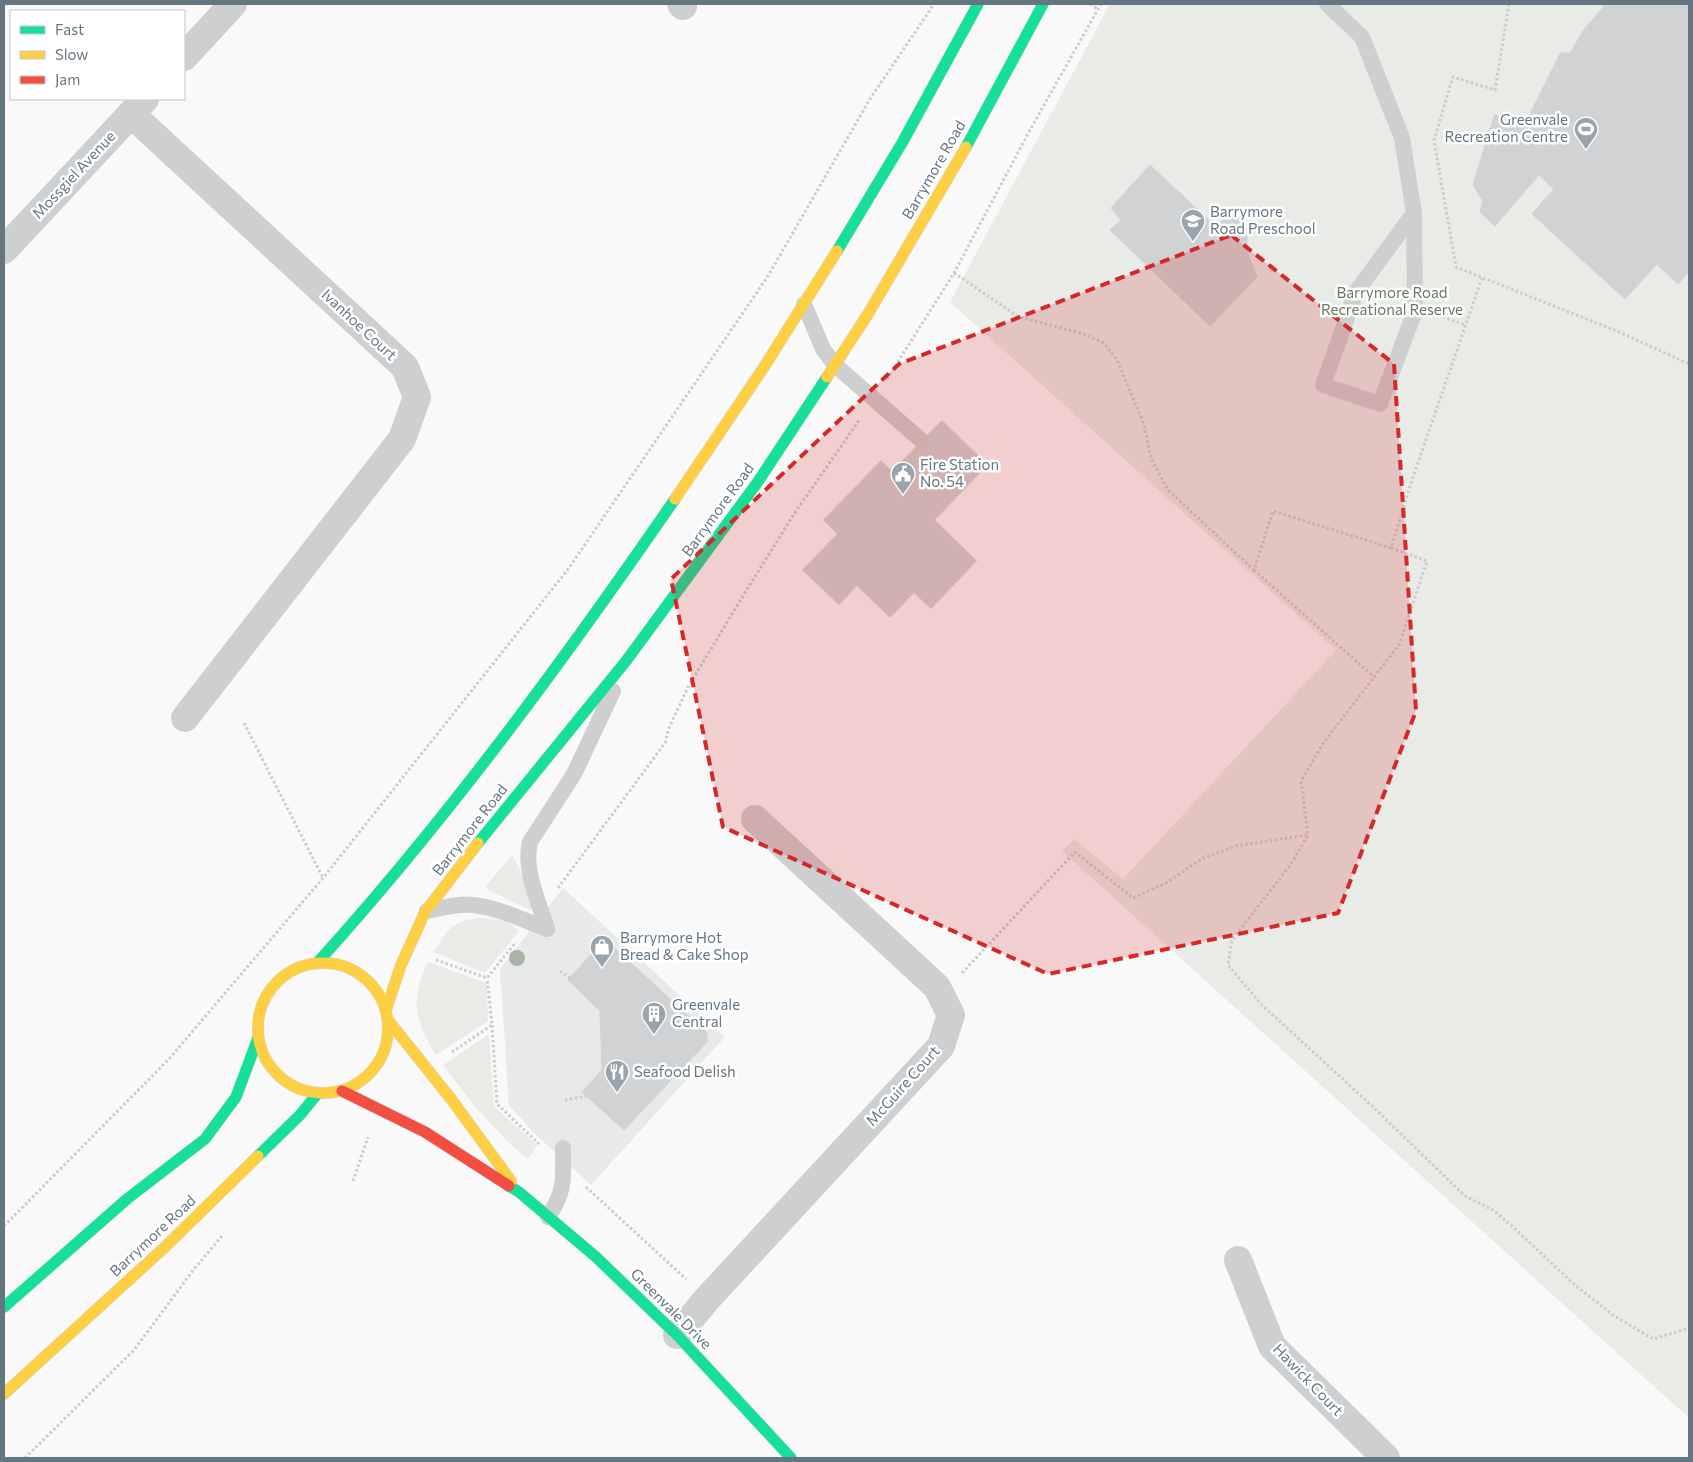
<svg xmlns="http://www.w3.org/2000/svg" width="1693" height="1462" font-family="Commissioner,sans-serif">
	<rect width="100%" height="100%" fill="#f9f9f9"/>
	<path fill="#e8e9e9" d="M563,888L725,1037L591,1185L534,1133L509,1105L500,969Z"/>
	<g fill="#e8ebe6">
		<path d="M1110,4H1689V1418L1062,851L1074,839L1123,879L1336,650L950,302Z"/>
		<path d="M511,856H513L536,904L533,910H530L488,890L485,887Z"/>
		<path d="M480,918C496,919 508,919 519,931L485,973L433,952C450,928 449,922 480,918Z"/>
		<path d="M428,962L487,983L488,1021L436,1055C414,1019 410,1001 428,962Z"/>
		<path d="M489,1034L494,1106L537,1145L528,1159L512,1146L476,1108L443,1065Z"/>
	</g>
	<g fill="#d0d2d3" stroke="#e8e8e8">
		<path d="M1605,4H1689V273L1678,285L1657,265L1625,300L1531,214L1553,189L1539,176L1495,227L1479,212L1482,201L1472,185L1494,114L1524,124L1560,52H1570L1582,31Z"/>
		<path d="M1150,164L1216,226L1232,210L1248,228V251L1258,277L1210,327L1109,230L1120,220L1110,208Z"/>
		<path d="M942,420L988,465L935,520L977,561L931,609L914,593L890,618L857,586L839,605L802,570L837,534L823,520L881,460L892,471Z"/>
		<path d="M605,938L708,1033V1042L624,1131L581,1092L601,1070L599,1011L567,980Z"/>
	</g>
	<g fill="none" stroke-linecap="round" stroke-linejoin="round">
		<defs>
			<g id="fast">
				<path d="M966,147L1043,4"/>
				<path d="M837,251L902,143L978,4"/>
				<path d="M478,843L626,661L757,483L827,377"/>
				<path d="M318,962C449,817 564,660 675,499"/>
				<path d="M258,1156L300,1115L318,1093"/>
				<path d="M509,1186L519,1192L596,1257L677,1335L791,1458"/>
				<path d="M4,1307L127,1199L205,1139L236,1097L258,1038"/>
			</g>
			<g id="slow">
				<path d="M827,377L868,314L966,147"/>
				<path d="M675,499L764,367L837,251"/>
				<circle cx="323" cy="1028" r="65"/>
				<path d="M386,1010L401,965L425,912L478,843"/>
				<path d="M388,1020L451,1099L511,1181"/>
				<path d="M4,1394L165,1247L258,1156"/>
			</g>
			<path id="jam" d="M342,1091L425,1132L509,1186"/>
		</defs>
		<use href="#fast" stroke="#d5d6d7" stroke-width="12"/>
		<use href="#slow" stroke="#d5d6d7" stroke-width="12"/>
		<use href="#jam" stroke="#d5d6d7" stroke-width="12"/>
		<g stroke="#cbcccd" stroke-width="3" stroke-dasharray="2.5 2.5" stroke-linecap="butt">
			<path d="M1090,4L1098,9"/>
			<path d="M1509,4L1495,90L1453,77L1434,140L1456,267L1619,332L1689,364"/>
			<path d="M954,273L1019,317L1084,334L1104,343L1117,360L1144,424L1151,458L1168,490L1254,570L1273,511L1391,548"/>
			<path d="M1482,278L1413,477L1391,548L1427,561L1399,645L1324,742L1301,781L1308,835L1291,864L1232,940L1228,965L1261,1004L1372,1106L1465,1196L1493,1210L1513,1227L1575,1285L1613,1315L1653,1339L1689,1328"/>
			<path d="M1438,315L1465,325"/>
			<path d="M887,379L954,273L1030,130L1101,4"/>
			<path d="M1254,570L1374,677"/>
			<path d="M244,723L323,878"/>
			<path d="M558,888L665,743L669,728L688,687L746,591L794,514L860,419"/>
			<path d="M436,960L487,978L516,942"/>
			<path d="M560,971L570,978"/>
			<path d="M962,973L1075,852L1133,898L1166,883L1203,858L1236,846L1307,835"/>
			<path d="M492,1025L497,1104L539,1144"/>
			<path d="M452,1052L492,1025L487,978"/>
			<path d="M565,1100L586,1096"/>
			<path d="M353,1181L368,1137"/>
			<path d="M586,1187L686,1279"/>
			<path d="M4,1226L169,1059L323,878L569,568L768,276L870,99L934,4"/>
			<path d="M25,1458L134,1350L194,1269L222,1236"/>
		</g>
		<g stroke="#cecfd0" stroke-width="16">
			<path d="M1327,4L1362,37L1402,138L1414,213L1415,311L1380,404L1323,385L1356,292L1414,213"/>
			<path d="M804,304L823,349L835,365L922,441"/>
			<path d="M427,911C442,908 458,903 473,905C499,908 523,920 547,929"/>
			<path d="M547,929C539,902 523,870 530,842L574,774L613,691"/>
			<path d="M548,1217C566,1190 563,1179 563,1148"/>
		</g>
		<g stroke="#cecfd0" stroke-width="28">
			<path d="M681,4L683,6"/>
			<path d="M184,57L233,4"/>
			<path d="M131,114L405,367L417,397L402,439L185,718"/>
			<path d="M4,250L145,99"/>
			<path d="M1238,1260L1272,1346L1386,1458"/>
			<path d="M677,1335L707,1299L941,1046L951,1015L937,987L755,819"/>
		</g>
		<use href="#fast" stroke="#16e098" stroke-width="11"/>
		<use href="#slow" stroke="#ffcf43" stroke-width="11"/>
		<use href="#jam" stroke="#f24e42" stroke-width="11"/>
	</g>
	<circle fill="#a9b3a7" cx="517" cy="958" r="8"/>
	<path fill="#d62828" fill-opacity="0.2" stroke="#d62828" stroke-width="4" stroke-dasharray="10 6" stroke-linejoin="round" d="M1231,235L1394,364L1416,711L1338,913L1048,974L723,827L671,579L899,364Z"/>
	<defs>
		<symbol id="stadium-pin" viewBox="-11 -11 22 30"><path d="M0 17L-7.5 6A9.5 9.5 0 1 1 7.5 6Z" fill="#99a4ac" stroke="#fff"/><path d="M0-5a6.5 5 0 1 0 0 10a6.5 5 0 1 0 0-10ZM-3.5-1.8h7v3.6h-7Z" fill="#fff"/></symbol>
		<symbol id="school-pin" viewBox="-11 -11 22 30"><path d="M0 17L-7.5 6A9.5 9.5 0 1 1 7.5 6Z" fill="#99a4ac" stroke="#fff"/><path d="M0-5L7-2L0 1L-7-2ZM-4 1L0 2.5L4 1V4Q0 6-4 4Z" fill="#fff"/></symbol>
		<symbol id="civic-pin" viewBox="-11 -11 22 30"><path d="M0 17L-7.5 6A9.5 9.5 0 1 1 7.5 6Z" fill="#99a4ac" stroke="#fff"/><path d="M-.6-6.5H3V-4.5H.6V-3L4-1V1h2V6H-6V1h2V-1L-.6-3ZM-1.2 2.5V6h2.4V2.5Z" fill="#fff"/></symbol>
		<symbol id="shop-pin" viewBox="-11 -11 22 30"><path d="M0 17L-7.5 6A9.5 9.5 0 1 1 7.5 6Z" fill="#99a4ac" stroke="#fff"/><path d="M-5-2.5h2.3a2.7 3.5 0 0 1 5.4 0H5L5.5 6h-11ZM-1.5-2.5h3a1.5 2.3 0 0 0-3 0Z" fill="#fff"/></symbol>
		<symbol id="building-pin" viewBox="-11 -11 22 30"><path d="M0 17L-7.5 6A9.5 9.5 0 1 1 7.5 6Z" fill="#99a4ac" stroke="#fff"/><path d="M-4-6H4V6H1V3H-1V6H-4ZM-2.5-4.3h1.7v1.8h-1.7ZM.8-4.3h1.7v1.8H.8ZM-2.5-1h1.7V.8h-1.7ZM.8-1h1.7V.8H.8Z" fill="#fff"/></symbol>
		<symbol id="restaurant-pin" viewBox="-11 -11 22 30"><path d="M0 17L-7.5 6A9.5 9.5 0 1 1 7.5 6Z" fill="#99a4ac" stroke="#fff"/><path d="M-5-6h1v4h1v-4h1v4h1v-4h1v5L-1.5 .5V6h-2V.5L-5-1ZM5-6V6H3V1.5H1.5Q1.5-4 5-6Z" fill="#fff"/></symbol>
	</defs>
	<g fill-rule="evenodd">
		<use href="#stadium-pin" x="1572" y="115" width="28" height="38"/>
		<use href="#school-pin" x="1179" y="207" width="28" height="38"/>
		<use href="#civic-pin" x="889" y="460" width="28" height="38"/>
		<use href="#shop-pin" x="588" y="933" width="28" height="38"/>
		<use href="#building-pin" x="640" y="1000" width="28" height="38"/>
		<use href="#restaurant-pin" x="603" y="1058" width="28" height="38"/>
	</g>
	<g text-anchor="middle" stroke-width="5" stroke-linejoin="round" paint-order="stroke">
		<g font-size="15" fill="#657683" stroke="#fff" text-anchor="start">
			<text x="1568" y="125" text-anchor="end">Greenvale<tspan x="1568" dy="17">Recreation Centre</tspan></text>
			<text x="1210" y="217">Barrymore<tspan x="1210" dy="17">Road Preschool</tspan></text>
			<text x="920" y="470">Fire Station<tspan x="920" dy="17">No. 54</tspan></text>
			<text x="620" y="943">Barrymore Hot<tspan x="620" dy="17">Bread &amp; Cake Shop</tspan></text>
			<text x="672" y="1010">Greenvale<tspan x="672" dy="17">Central</tspan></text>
			<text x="634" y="1077">Seafood Delish</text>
		</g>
		<g font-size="15" fill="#657683" stroke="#fff">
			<text transform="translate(934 170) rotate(-60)" y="5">Barrymore Road</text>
			<text transform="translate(74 175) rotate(-47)" y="5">Mossgiel Avenue</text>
			<text transform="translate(359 325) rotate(43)" y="5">Ivanhoe Court</text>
			<text transform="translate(718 510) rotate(-54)" y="5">Barrymore Road</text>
			<text transform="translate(470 830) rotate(-52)" y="5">Barrymore Road</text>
			<text transform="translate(903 1086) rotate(-48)" y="5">McGuire Court</text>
			<text transform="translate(153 1236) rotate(-43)" y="5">Barrymore Road</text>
			<text transform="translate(671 1309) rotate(45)" y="5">Greenvale Drive</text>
			<text transform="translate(1308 1380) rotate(46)" y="5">Hawick Court</text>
		</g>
		<g font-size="15" fill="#687a64" stroke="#fff">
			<text x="1392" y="298">Barrymore Road<tspan x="1392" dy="17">Recreational Reserve</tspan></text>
		</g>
	</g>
	<rect width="1693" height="1462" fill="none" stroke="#657683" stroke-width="10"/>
	<rect x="10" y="10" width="175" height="90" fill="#ffffff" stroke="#c1c8cd"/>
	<rect x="20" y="26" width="25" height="8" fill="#16e098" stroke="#c1c8cd"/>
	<text x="55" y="35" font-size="15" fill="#657683">Fast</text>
	<rect x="20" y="51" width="25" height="8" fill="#ffcf43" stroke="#c1c8cd"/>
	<text x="55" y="60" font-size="15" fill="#657683">Slow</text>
	<rect x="20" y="76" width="25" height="8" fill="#f24e42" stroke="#c1c8cd"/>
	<text x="55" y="85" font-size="15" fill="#657683">Jam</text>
</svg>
